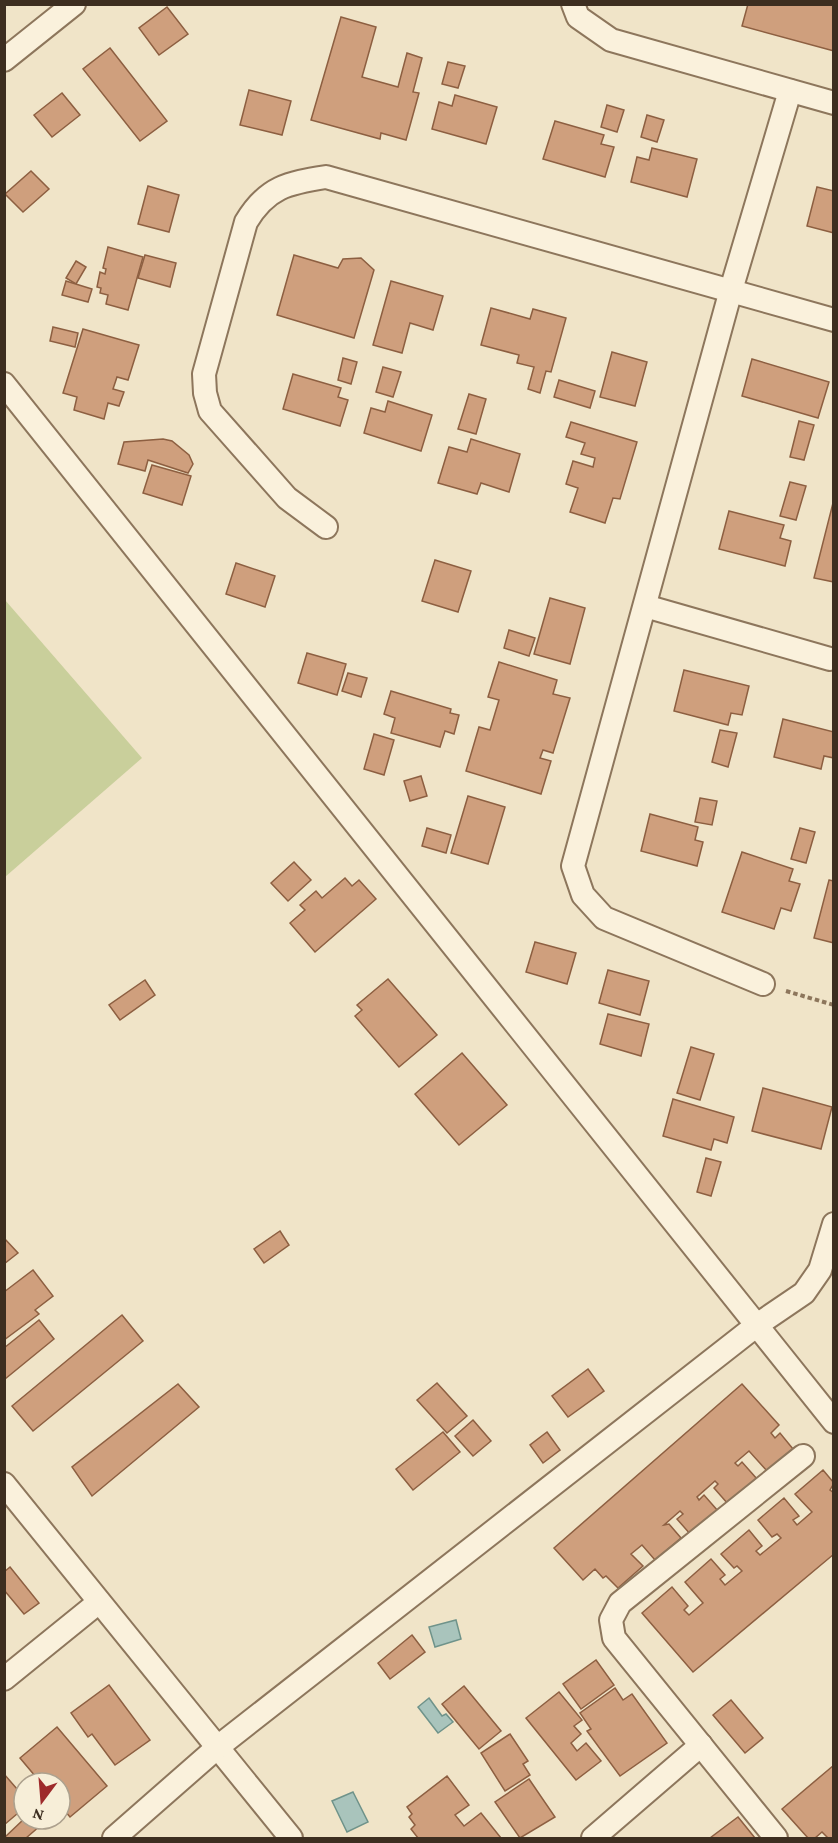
<svg xmlns="http://www.w3.org/2000/svg" width="838" height="1843" font-family="'Crimson Pro',serif">
	<rect width="100%" height="100%" fill="#f0e4c8"/>
	<path fill="#c9cf9b" d="M5,600L142,758L5,877H4Z"/>
	<g fill="#a9c4bc" stroke="#6f938a" stroke-width="1.5">
		<path d="M456,1620L461,1639L435,1647L429,1627Z"/>
		<path d="M429,1698L442,1716L446,1714L453,1722L438,1733L418,1707Z"/>
		<path d="M353,1792L368,1822L347,1832L332,1801Z"/>
	</g>
	<g fill="#cf9f7d" stroke="#8d5f41" stroke-width="1.5">
		<path d="M748,4H834V51L742,26Z"/>
		<path d="M167,7L188,34L159,55L139,28Z"/>
		<path d="M341,17L376,27L362,77L398,87L407,53L422,58L413,92L419,93L406,140L381,133L380,139L311,120Z"/>
		<path d="M110,48L167,121L140,141L83,69Z"/>
		<path d="M448,62L465,66L458,88L442,84Z"/>
		<path d="M249,90L291,101L282,135L240,125Z"/>
		<path d="M62,93L80,115L52,137L34,115Z"/>
		<path d="M455,95L497,107L486,144L432,129L439,102L452,106Z"/>
		<path d="M607,105L624,110L617,132L601,127Z"/>
		<path d="M647,115L664,120L657,142L641,137Z"/>
		<path d="M555,121L604,135L601,144L614,147L605,177L543,159Z"/>
		<path d="M652,148L697,159L687,197L631,182L637,157L649,160Z"/>
		<path d="M31,171L49,189L23,212L5,194Z"/>
		<path d="M148,186L179,195L169,232L138,224Z"/>
		<path d="M817,187L834,191V233L807,226Z"/>
		<path d="M108,247L143,257L128,310L106,304L108,295L100,293L101,288L97,287L100,272L105,274L106,269L103,268Z"/>
		<path d="M145,255L176,263L170,287L138,278Z"/>
		<path d="M294,255L338,268L343,259L361,258L374,270L354,338L277,315Z"/>
		<path d="M76,261L86,267L76,284L66,278Z"/>
		<path d="M66,281L92,289L88,302L62,295Z"/>
		<path d="M391,281L443,296L433,330L410,323L402,353L373,345Z"/>
		<path d="M491,308L530,319L533,309L566,318L551,372L546,371L540,393L528,389L534,367L517,363L519,355L481,345Z"/>
		<path d="M53,327L78,333L75,347L50,341Z"/>
		<path d="M83,329L139,345L128,380L117,377L113,389L124,392L119,406L108,403L104,419L74,410L77,397L63,393Z"/>
		<path d="M612,352L647,362L635,406L600,397Z"/>
		<path d="M343,358L357,362L351,384L338,380Z"/>
		<path d="M752,359L829,382L818,418L742,396Z"/>
		<path d="M383,367L401,372L393,397L376,392Z"/>
		<path d="M293,374L341,388L338,397L348,400L340,426L283,409Z"/>
		<path d="M559,380L595,391L590,408L554,397Z"/>
		<path d="M469,394L486,399L476,434L458,429Z"/>
		<path d="M388,401L432,415L421,451L364,433L371,408L385,412Z"/>
		<path d="M799,421L814,425L804,460L790,457Z"/>
		<path d="M571,422L637,442L620,499L613,498L605,523L570,512L578,488L566,484L573,461L593,467L595,458L581,454L585,443L566,437Z"/>
		<path d="M163,439L172,441L189,455L193,464L188,473L148,460L145,471L118,464L124,442Z"/>
		<path d="M471,439L520,454L509,492L481,483L477,494L438,483L449,447L467,452Z"/>
		<path d="M152,465L191,476L182,505L143,493Z"/>
		<path d="M790,482L806,486L796,520L780,516Z"/>
		<path d="M833,503H834V582L814,578Z"/>
		<path d="M729,511L784,525L780,538L791,541L785,566L719,549Z"/>
		<path d="M435,560L471,571L458,612L422,601Z"/>
		<path d="M236,563L275,576L265,607L226,594Z"/>
		<path d="M550,598L585,608L570,664L534,654Z"/>
		<path d="M509,630L535,638L529,656L504,648Z"/>
		<path d="M307,653L346,664L337,695L298,683Z"/>
		<path d="M499,662L557,680L553,694L570,698L553,753L543,750L540,758L551,761L541,794L466,771L479,727L490,730L499,700L488,697Z"/>
		<path d="M684,670L749,686L742,715L731,713L728,725L674,711Z"/>
		<path d="M348,673L367,678L361,697L342,691Z"/>
		<path d="M391,691L451,709L450,713L459,715L454,734L445,731L440,747L391,733L395,718L384,714Z"/>
		<path d="M783,719L834,732V758L824,756L821,769L774,757Z"/>
		<path d="M720,730L737,733L728,767L712,762Z"/>
		<path d="M374,734L394,740L384,775L364,769Z"/>
		<path d="M421,776L427,796L410,801L404,781Z"/>
		<path d="M468,796L505,807L488,864L451,853Z"/>
		<path d="M700,798L717,801L712,825L695,822Z"/>
		<path d="M650,814L698,827L695,840L703,842L697,866L641,851Z"/>
		<path d="M427,828L451,835L446,853L422,846Z"/>
		<path d="M800,828L815,832L806,863L791,859Z"/>
		<path d="M742,852L793,869L789,881L800,884L791,911L781,908L774,929L722,912Z"/>
		<path d="M294,862L311,880L288,901L271,883Z"/>
		<path d="M345,878L352,886L359,880L376,899L315,952L290,923L305,910L300,905L316,891L322,898Z"/>
		<path d="M829,880L834,881V943L814,938Z"/>
		<path d="M535,942L576,953L567,984L526,972Z"/>
		<path d="M608,970L649,981L640,1015L599,1003Z"/>
		<path d="M388,979L437,1035L399,1067L355,1016L362,1010L357,1005Z"/>
		<path d="M145,980L155,995L120,1020L109,1005Z"/>
		<path d="M608,1014L649,1024L641,1056L600,1044Z"/>
		<path d="M691,1047L714,1054L700,1100L677,1093Z"/>
		<path d="M462,1053L507,1105L459,1145L415,1094Z"/>
		<path d="M763,1088L832,1107L821,1149L752,1131Z"/>
		<path d="M673,1099L734,1117L727,1143L714,1139L711,1150L663,1136Z"/>
		<path d="M706,1158L721,1162L711,1196L697,1192Z"/>
		<path d="M280,1231L289,1245L264,1263L254,1249Z"/>
		<path d="M4,1238L18,1253L4,1264Z"/>
		<path d="M33,1270L53,1296L35,1310L39,1314L4,1340V1292Z"/>
		<path d="M122,1315L143,1341L33,1431L12,1406Z"/>
		<path d="M39,1320L54,1339L5,1379L4,1348Z"/>
		<path d="M588,1369L604,1391L568,1417L552,1396Z"/>
		<path d="M437,1383L467,1416L447,1433L417,1400Z"/>
		<path d="M178,1384L199,1407L92,1496L72,1467Z"/>
		<path d="M742,1384L779,1425L771,1433L775,1438L780,1433L793,1449L767,1471L749,1451L735,1463L738,1466L742,1462L757,1479L728,1504L714,1488L718,1484L715,1481L697,1497L699,1500L704,1495L718,1511L691,1535L677,1519L683,1514L680,1511L664,1525L669,1524L681,1538L655,1560L642,1545L631,1554L643,1566L618,1588L606,1576L603,1578L595,1569L583,1580L554,1548Z"/>
		<path d="M473,1420L491,1441L473,1456L455,1436Z"/>
		<path d="M443,1432L460,1452L413,1490L396,1469Z"/>
		<path d="M547,1432L560,1450L543,1463L530,1445Z"/>
		<path d="M823,1470L834,1483L830,1490L834,1493V1554L693,1672L642,1613L672,1587L688,1606L684,1610L689,1615L703,1603L685,1582L711,1559L725,1575L720,1579L725,1585L742,1571L737,1566L734,1568L721,1554L749,1530L762,1546L756,1551L760,1555L781,1538L777,1534L772,1537L758,1520L784,1498L799,1516L793,1520L797,1525L812,1512L795,1494Z"/>
		<path d="M10,1567L39,1603L24,1614L4,1590V1572Z"/>
		<path d="M412,1635L425,1652L390,1679L378,1663Z"/>
		<path d="M596,1660L614,1685L581,1709L563,1684Z"/>
		<path d="M109,1685L150,1740L115,1765L92,1734L88,1737L71,1713Z"/>
		<path d="M464,1686L501,1731L479,1749L442,1704Z"/>
		<path d="M615,1688L623,1700L632,1694L667,1743L620,1776L587,1731L591,1729L580,1713Z"/>
		<path d="M559,1692L582,1720L574,1726L581,1734L571,1743L577,1751L586,1743L601,1761L576,1780L526,1718Z"/>
		<path d="M731,1700L763,1738L745,1753L713,1715Z"/>
		<path d="M57,1727L107,1786L70,1817L60,1805V1783H41L20,1758Z"/>
		<path d="M510,1734L528,1761L523,1764L530,1775L505,1791L481,1753Z"/>
		<path d="M834,1765V1838H828L822,1832L815,1838H808L782,1809Z"/>
		<path d="M4,1774L24,1797V1808L4,1825Z"/>
		<path d="M447,1776L469,1805L455,1815L464,1826L481,1813L501,1838H418L411,1829L415,1825L409,1817L412,1814L407,1807Z"/>
		<path d="M529,1779L555,1817L520,1838L495,1802Z"/>
		<path d="M738,1817L755,1838H710Z"/>
		<path d="M24,1819H48L26,1838H4Z"/>
	</g>
	<g fill="none" stroke-linecap="round" stroke-linejoin="round">
		<defs>
			<g id="minor">
				<path d="M573,4L578,17L611,40L834,103"/>
				<path d="M4,60L74,4"/>
				<path d="M4,384L834,1422"/>
				<path d="M326,527L287,498L210,411L205,393L204,374L246,222C267,187 288,183 326,177L834,320"/>
				<path d="M645,606L830,659"/>
				<path d="M763,984L604,918L583,895L573,866L731,290L790,91"/>
				<path d="M4,1484L291,1838"/>
				<path d="M4,1679L99,1602"/>
				<path d="M114,1838L219,1746L757,1325L804,1293L820,1270L834,1224"/>
				<path d="M593,1838L701,1745"/>
				<path d="M776,1838L614,1638L611,1620L620,1603L803,1456"/>
			</g>
		</defs>
		<use href="#minor" stroke="#8d765c" stroke-width="26"/>
		<path stroke="#8d765c" stroke-width="4" stroke-dasharray="4.5 3" stroke-linecap="butt" d="M786,991L834,1005"/>
		<use href="#minor" stroke="#faf1dc" stroke-width="22"/>
	</g>
	<rect width="838" height="1843" fill="none" stroke="#3d2e20" stroke-width="12"/>
	<g transform="translate(42 1801) rotate(196)"><circle r="28" fill="#f7eed8" stroke="#ada18e" stroke-width="1.5"/>
	<path d="M0-4.5L10 22L0 15L-10 22Z" fill="#9e2a2b"/>
	<text y="-9" font-size="16" font-weight="bold" text-anchor="middle" fill="#3d2e20">N</text>
	</g>
</svg>
